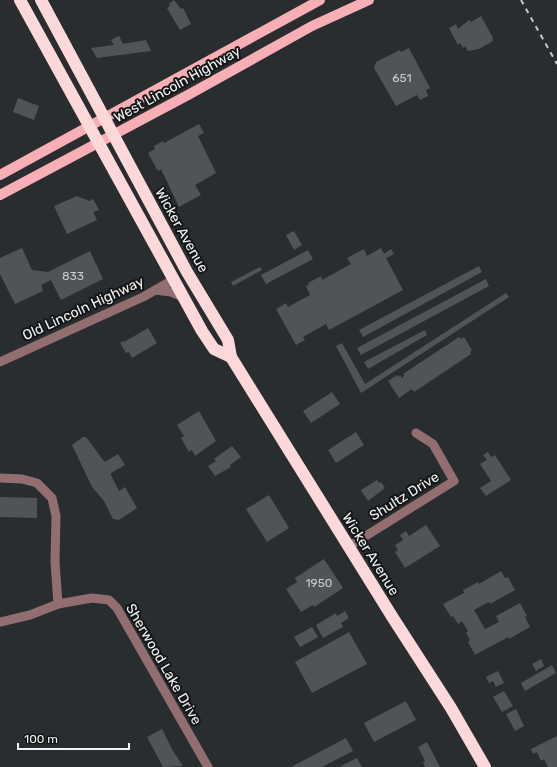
<svg xmlns="http://www.w3.org/2000/svg" width="557" height="767" font-family="Rubik,sans-serif">
	<rect width="100%" height="100%" fill="#2a2d2f"/>
	<g fill="#515457">
		<path d="M174,0L181,9L183,8L191,24L180,30L167,8L170,6L169,4Z"/>
		<path d="M481,16L493,38L492,39L493,41L479,49L468,51L465,46L463,48L460,43L458,45L449,28L456,24L458,29L469,20L471,22Z"/>
		<path d="M119,36L123,44L146,40L151,51L97,58L91,48L114,45L111,40Z"/>
		<path d="M409,48L430,88L426,90L428,96L420,100L417,95L396,106L374,68L376,62L400,50L401,52Z"/>
		<path d="M18,98L39,106L34,120L13,112Z"/>
		<path d="M199,124L204,133L198,136L216,173L195,185L201,195L179,207L161,169L158,171L148,153L155,149L154,146L163,141L164,143Z"/>
		<path d="M77,196L89,201L93,199L99,210L93,212L97,220L67,234L54,206Z"/>
		<path d="M294,231L302,245L294,250L286,235Z"/>
		<path d="M22,248L32,270L48,272L90,251L103,279L61,300L51,280L41,285L43,291L15,304L0,274V258Z"/>
		<path d="M381,248L384,254L391,249L394,254L386,258L403,290L329,330L326,324L303,337L305,340L296,345L276,309L286,303L288,307L310,295L306,286L309,285L308,283L321,276L322,280L351,264L347,258L364,249L367,256Z"/>
		<path d="M308,250L313,259L266,284L261,275Z"/>
		<path d="M479,266L482,272L363,337L359,330Z"/>
		<path d="M260,267L262,270L233,286L231,282Z"/>
		<path d="M486,279L489,286L361,355L357,348Z"/>
		<path d="M506,293L509,297L361,393L336,346L342,343L365,384Z"/>
		<path d="M148,328L157,343L132,358L129,352L126,353L120,343L123,341L124,342Z"/>
		<path d="M425,330L427,335L368,369L364,362Z"/>
		<path d="M459,337L461,339L464,337L472,350L470,352L471,354L414,392L412,389L399,398L388,381L397,375L398,377L400,375L402,378L404,376L403,374Z"/>
		<path d="M332,392L340,404L311,423L303,411Z"/>
		<path d="M199,411L216,441L195,456L192,450L189,452L181,438L184,436L177,425Z"/>
		<path d="M356,432L364,445L336,463L328,450Z"/>
		<path d="M83,437H86L103,460L105,462L118,454L125,465L111,473V475L119,491L125,487L137,508L119,520L113,519L104,501L92,487L72,445Z"/>
		<path d="M232,446L241,457L230,465L231,467L215,476L208,466L216,461L214,459Z"/>
		<path d="M488,452L491,457L495,455L511,480L486,496L480,488L491,481L480,464L487,460L483,455Z"/>
		<path d="M377,480L379,483L381,482L385,488L368,501L361,490Z"/>
		<path d="M269,495L289,528L267,542L246,509Z"/>
		<path d="M0,497L37,498V518L0,517Z"/>
		<path d="M426,525L440,546L405,568L395,552L398,550L395,545L403,540L400,535L406,531L409,536Z"/>
		<path d="M324,559L343,588L314,607L313,605L301,612L286,589L297,582L295,578Z"/>
		<path d="M501,571L505,578L508,577L515,590L490,604L489,602L474,610L485,629L499,622L496,616L520,603L527,616L525,617L530,627L509,639L508,637L475,655L468,642L470,640L466,633L468,631L462,621L458,624L453,616L451,617L443,604L464,593L463,590L478,582L479,584Z"/>
		<path d="M345,611L349,618L341,623L343,627L323,638L316,625L336,613L337,616Z"/>
		<path d="M312,627L318,637L300,647L294,637Z"/>
		<path d="M349,632L367,664L312,693L295,662Z"/>
		<path d="M541,659L544,666L536,671L532,664Z"/>
		<path d="M552,665L556,673L525,691L521,683Z"/>
		<path d="M498,671L504,683L496,687L493,681L489,683L486,677Z"/>
		<path d="M504,691L513,706L502,712L493,697Z"/>
		<path d="M406,701L416,720L374,742L364,723Z"/>
		<path d="M516,709L524,726L515,731L506,714Z"/>
		<path d="M162,729L173,751L183,766L163,767L147,737Z"/>
		<path d="M557,736V767H548L544,759L541,761L537,752L533,754L531,749Z"/>
		<path d="M346,738L353,751L322,767H291Z"/>
		<path d="M427,742L440,767H425L423,762L425,761L418,747Z"/>
		<path d="M357,758L362,767H339Z"/>
	</g>
	<g fill="none" stroke-linecap="round" stroke-linejoin="round">
		<g stroke="#926e71" stroke-width="9">
			<path d="M155,290L171,292L183,297"/>
			<path d="M0,362L143,297L173,280"/>
			<path d="M0,478L22,479L37,483L52,498L56,516L55,562L58,604L30,615L0,622"/>
			<path d="M348,547L454,481L433,444L416,433"/>
			<path d="M58,604L92,598L109,600L117,608L208,767"/>
		</g>
		<g stroke="#f8aeb5" stroke-width="10">
			<path d="M0,175L320,0"/>
			<path d="M0,195L188,95L312,26L369,0"/>
		</g>
		<g stroke="#fdd8db" stroke-width="12">
			<path d="M20,0L202,331L214,349L231,357"/>
			<path d="M41,0L187,272L228,340L231,357L393,618L451,708L485,767"/>
		</g>
		<path stroke="#c6c8ca" stroke-width="2" stroke-dasharray="5 5" stroke-linecap="butt" d="M521,0L557,64"/>
	</g>
	<g text-anchor="middle" stroke-width="4" stroke-linejoin="round" paint-order="stroke">
		<g font-size="12" fill="#caccce">
			<text x="402" y="82">651</text>
			<text x="73" y="280">833</text>
			<text x="319" y="587">1950</text>
		</g>
		<g font-size="14" fill="#f2f4f6" stroke="#141516">
			<text transform="translate(177 84) rotate(-29)" y="5">West Lincoln Highway</text>
			<text transform="translate(182 230) rotate(61)" y="5">Wicker Avenue</text>
			<text transform="translate(83 308) rotate(-25)" y="5">Old Lincoln Highway</text>
			<text transform="translate(404 496) rotate(-32)" y="5">Shultz Drive</text>
			<text transform="translate(371 554) rotate(58)" y="5">Wicker Avenue</text>
			<text transform="translate(164 664) rotate(60)" y="5">Sherwood Lake Drive</text>
		</g>
	</g>
	<path d="M18 743v6h111v-6" fill="none" stroke="#f2f4f6" stroke-width="2"/>
	<text x="24" y="743" font-size="12" fill="#f2f4f6" stroke="#141516" stroke-width="3" paint-order="stroke">100 m</text>
</svg>
